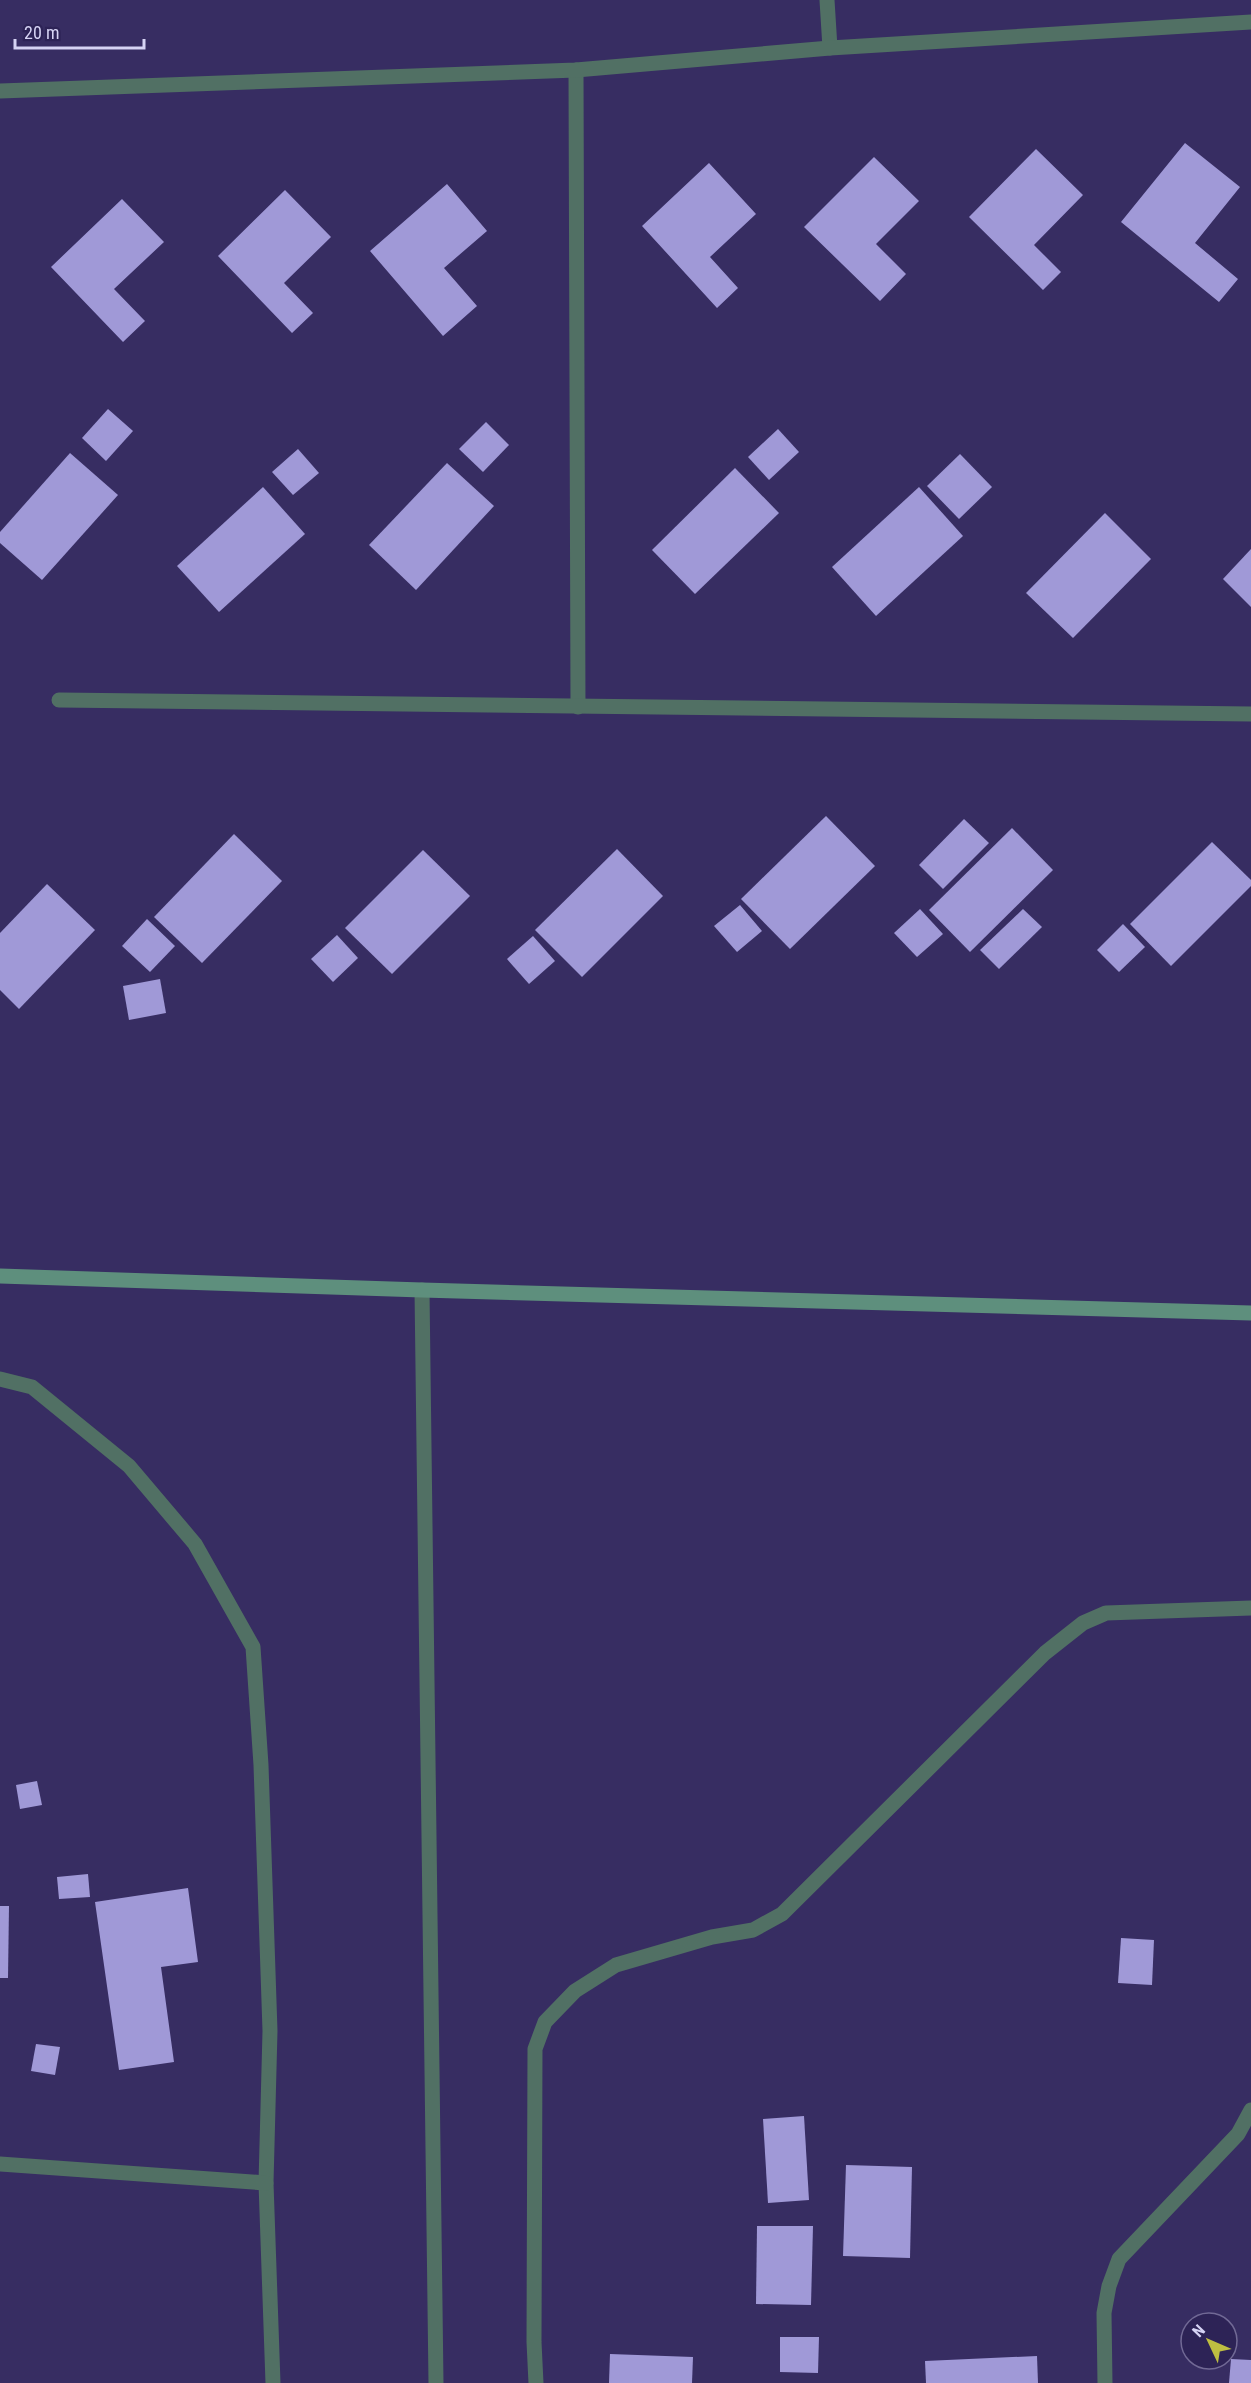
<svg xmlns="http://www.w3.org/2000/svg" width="1251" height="2383" font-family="'Roboto Condensed',sans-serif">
	<rect width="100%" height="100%" fill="#372d62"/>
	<g fill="#a099d7">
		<path d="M1185,143L1240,187L1195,243L1238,279L1219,302L1121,222Z"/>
		<path d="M1036,149L1083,195L1034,245L1061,272L1043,290L969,217Z"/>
		<path d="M874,157L919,201L876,244L906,274L880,301L804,227Z"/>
		<path d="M709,163L756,214L710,257L738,288L717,308L642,226Z"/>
		<path d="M447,184L487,231L444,268L477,306L443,336L370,251Z"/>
		<path d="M285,190L331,237L284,283L313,313L292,333L218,256Z"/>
		<path d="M122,199L164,242L114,289L145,321L123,342L51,267Z"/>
		<path d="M108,409L133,431L106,461L82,438Z"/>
		<path d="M486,422L509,445L483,472L459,449Z"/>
		<path d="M778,429L799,452L769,480L748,457Z"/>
		<path d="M298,449L319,473L293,495L272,472Z"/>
		<path d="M70,453L118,495L42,580L0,543V532Z"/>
		<path d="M960,454L992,487L959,519L927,486Z"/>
		<path d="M447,463L494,506L416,590L369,545Z"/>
		<path d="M735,468L779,513L695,594L652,550Z"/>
		<path d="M263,487L305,534L219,612L177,566Z"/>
		<path d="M919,487L963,536L876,616L832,567Z"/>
		<path d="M1105,513L1151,559L1073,638L1026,593Z"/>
		<path d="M1251,549V607L1223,579Z"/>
		<path d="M826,816L875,866L790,949L741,899Z"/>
		<path d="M964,819L989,843L943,889L919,865Z"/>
		<path d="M1012,828L1053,870L970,952L929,910Z"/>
		<path d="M234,834L282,881L202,963L154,917Z"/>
		<path d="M1212,842L1251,880V886L1171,966L1130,924Z"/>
		<path d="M617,849L663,896L582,977L535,930Z"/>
		<path d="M423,850L470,896L392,974L345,928Z"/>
		<path d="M47,884L95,930L19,1009L0,990V933Z"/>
		<path d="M740,905L762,931L737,952L714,926Z"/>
		<path d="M920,909L943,934L917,957L894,933Z"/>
		<path d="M1023,909L1042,927L999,969L980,950Z"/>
		<path d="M147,919L175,946L150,972L122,946Z"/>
		<path d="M1123,924L1145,947L1119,972L1097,950Z"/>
		<path d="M337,935L358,958L333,982L311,959Z"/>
		<path d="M533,936L555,961L529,984L507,959Z"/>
		<path d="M160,979L166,1013L129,1020L123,986Z"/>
		<path d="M37,1781L42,1805L20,1809L16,1785Z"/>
		<path d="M88,1874L90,1897L59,1899L57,1877Z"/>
		<path d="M188,1888L198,1962L161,1967L174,2062L119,2070L95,1902Z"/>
		<path d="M0,1906H9L8,1978H0Z"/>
		<path d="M1121,1938L1154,1940L1152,1985L1118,1983Z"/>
		<path d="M36,2044L60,2047L55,2075L31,2071Z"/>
		<path d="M804,2116L809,2200L768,2203L763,2119Z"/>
		<path d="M846,2165L912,2167L910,2258L843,2256Z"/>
		<path d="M757,2226H813L811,2305L756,2304Z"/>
		<path d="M780,2337H819L818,2373L780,2372Z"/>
		<path d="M610,2354L693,2357L692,2383H609Z"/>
		<path d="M1037,2356L1038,2383H926L925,2361Z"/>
		<path d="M1231,2359L1251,2360V2383H1229Z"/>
	</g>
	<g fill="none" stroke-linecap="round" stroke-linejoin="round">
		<g stroke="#517064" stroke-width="15">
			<path d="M827,0L830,48"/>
			<path d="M576,70L578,707"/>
			<path d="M0,91L576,70L830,48L1251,22"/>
			<path d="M59,700L1251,714"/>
			<path d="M422,1290L436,2383"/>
			<path d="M0,1379L32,1387L129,1466L195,1544L253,1647L261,1765L270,2031L266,2183L273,2383"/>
			<path d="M0,2164L266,2183"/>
			<path d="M536,2383L534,2342L535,2049L545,2022L575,1991L616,1965L712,1937L753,1930L782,1914L1045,1653L1083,1623L1106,1613L1251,1608"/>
			<path d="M1105,2383L1104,2313L1109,2286L1119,2259L1238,2134L1251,2110"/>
		</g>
		<path stroke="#5e8f7d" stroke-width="15" d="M0,1276L422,1290L1251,1313"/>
	</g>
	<g transform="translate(1209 2341) rotate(314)"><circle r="28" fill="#2d2356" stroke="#716995" stroke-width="1.5"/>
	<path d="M0-4.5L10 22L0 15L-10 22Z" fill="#bfbe41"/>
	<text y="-9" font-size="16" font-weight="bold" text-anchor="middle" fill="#d6d3f4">N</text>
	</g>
	<path d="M15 39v9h129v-9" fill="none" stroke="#d6d3f4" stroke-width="3"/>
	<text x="24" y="39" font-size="18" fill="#d6d3f4" stroke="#2d2356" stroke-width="4.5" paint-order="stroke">20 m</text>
</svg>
